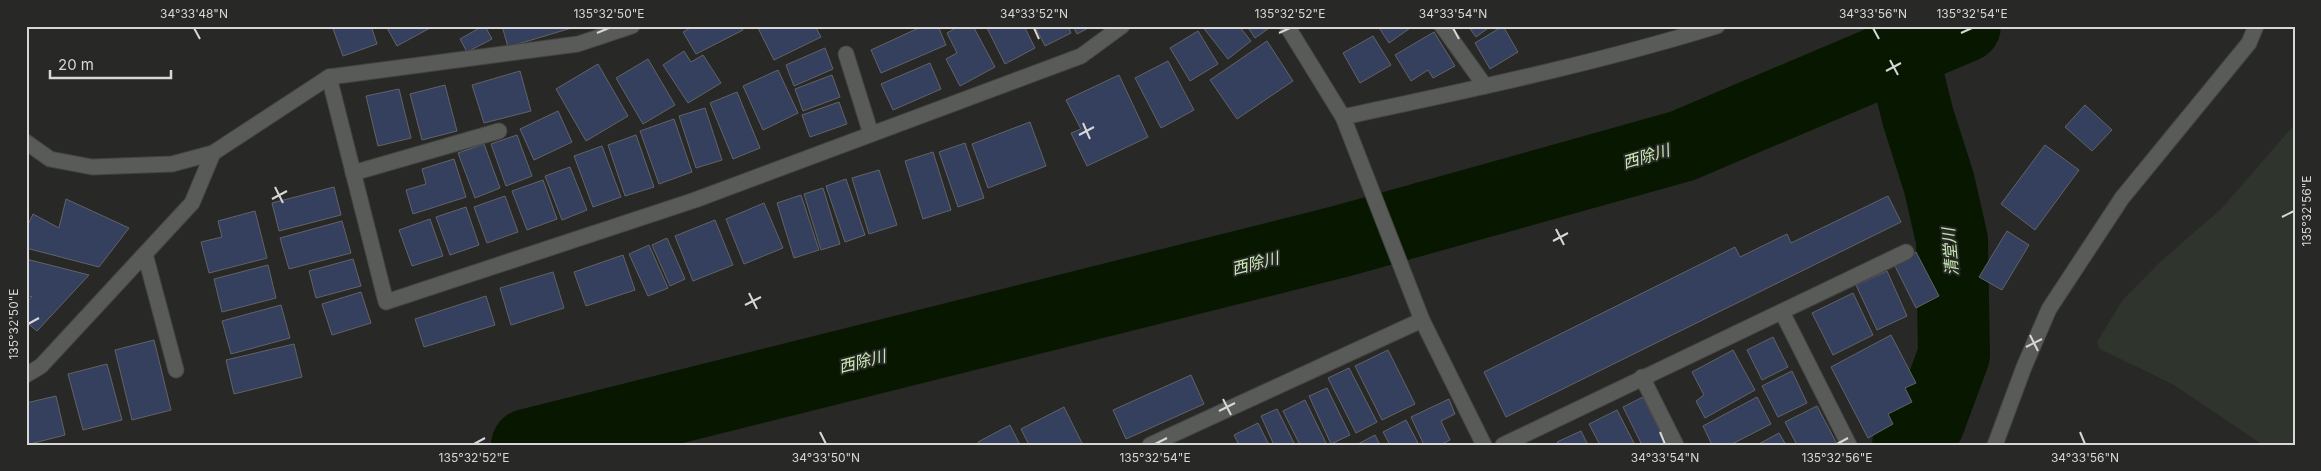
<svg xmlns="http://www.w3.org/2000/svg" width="2321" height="471" font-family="Inter,'Noto Sans JP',sans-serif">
	<rect width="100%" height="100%" fill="#282927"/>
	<path fill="#2f342c" d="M2295,124V445H2263L2174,385L2100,349L2097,342L2122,301L2158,264L2222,208Z"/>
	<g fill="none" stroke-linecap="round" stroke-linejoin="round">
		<g stroke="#081700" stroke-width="72">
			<path d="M1902,53L1918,117L1939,183L1952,240L1954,355L1928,425L1908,445"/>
			<path d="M527,445L1342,241L1682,146L1965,26"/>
		</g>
	</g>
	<g fill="#353f5e" stroke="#626366">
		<path d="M332,26H371L377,44L343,56Z"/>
		<path d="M386,26H430V28L397,46Z"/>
		<path d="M483,26H485L492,39L467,52L460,39Z"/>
		<path d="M502,26H578L508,47Z"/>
		<path d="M694,26H741L743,30L696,54L683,32Z"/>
		<path d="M757,26H815L821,37L774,60Z"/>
		<path d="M923,26H938L946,45L881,73L871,50Z"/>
		<path d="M959,26H973L995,67L960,86L946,59L957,53L947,33Z"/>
		<path d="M986,26H1024L1035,48L1005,64Z"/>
		<path d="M1035,26H1068L1071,33L1045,46Z"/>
		<path d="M1073,26H1092L1077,34Z"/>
		<path d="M1202,26H1239L1251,41L1228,59Z"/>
		<path d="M1247,26H1272L1255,38Z"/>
		<path d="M1378,26H1413L1389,43Z"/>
		<path d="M1468,26H1491L1476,37Z"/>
		<path d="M1503,26L1518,52L1490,69L1475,43Z"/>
		<path d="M1198,31L1218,64L1190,81L1170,48Z"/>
		<path d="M1434,32L1455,66L1433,78L1428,70L1411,81L1395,55Z"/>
		<path d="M1373,36L1391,65L1360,83L1343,53Z"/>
		<path d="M1267,41L1293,81L1237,119L1210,80Z"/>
		<path d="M825,48L833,69L794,86L786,65Z"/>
		<path d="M684,51L691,62L703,55L721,83L688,103L663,65Z"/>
		<path d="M648,59L675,105L643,124L616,78Z"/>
		<path d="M1168,61L1194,110L1161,128L1135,78Z"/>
		<path d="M930,63L941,89L893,110L881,84Z"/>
		<path d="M598,64L628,116L586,141L556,89Z"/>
		<path d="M778,70L798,113L763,130L743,86Z"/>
		<path d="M520,71L531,111L484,123L472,85Z"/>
		<path d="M832,75L840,97L803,111L795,89Z"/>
		<path d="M1119,75L1148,137L1087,166L1071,133L1081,129L1066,100Z"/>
		<path d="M445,85L457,131L422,140L410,94Z"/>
		<path d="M399,89L411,138L378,146L366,96Z"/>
		<path d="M737,92L760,148L733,159L710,103Z"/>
		<path d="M839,102L847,124L810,137L802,115Z"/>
		<path d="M2085,105L2112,130L2092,151L2065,127Z"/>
		<path d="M705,108L722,160L696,168L679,116Z"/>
		<path d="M558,111L572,142L534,160L520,129Z"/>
		<path d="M674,119L692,172L659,184L640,131Z"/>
		<path d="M1030,122L1046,166L988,188L972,144Z"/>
		<path d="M517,135L532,176L506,186L491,144Z"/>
		<path d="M636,135L654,187L625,196L608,145Z"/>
		<path d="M965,143L984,198L958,207L939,152Z"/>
		<path d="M484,144L500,188L475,198L458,153Z"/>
		<path d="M2045,145L2079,170L2035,230L2001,204Z"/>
		<path d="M602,146L621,197L593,207L574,156Z"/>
		<path d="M933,152L951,210L923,219L905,161Z"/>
		<path d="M454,159L466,197L413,214L406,190L426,184L422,169Z"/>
		<path d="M570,167L587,210L562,220L545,176Z"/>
		<path d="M879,170L897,225L869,234L852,178Z"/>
		<path d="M846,179L865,235L845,242L826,186Z"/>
		<path d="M543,180L557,219L527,230L512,191Z"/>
		<path d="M334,187L341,215L279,231L272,203Z"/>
		<path d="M823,188L840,244L821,250L804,194Z"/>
		<path d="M801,195L819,250L794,258L777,203Z"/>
		<path d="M505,196L518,232L487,243L474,207Z"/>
		<path d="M1888,196L1901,222L1506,417L1484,372L1735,247L1740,257L1787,234L1791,243Z"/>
		<path d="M66,199L129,228L99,267L26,248V229L33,214L59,228Z"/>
		<path d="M764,203L783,248L744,264L726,219Z"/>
		<path d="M466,207L479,245L450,255L436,217Z"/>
		<path d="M255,211L267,258L209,273L201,242L222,237L218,221Z"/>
		<path d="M430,219L443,256L412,266L399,230Z"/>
		<path d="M715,220L733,265L693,281L675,236Z"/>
		<path d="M342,221L351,253L289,269L280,238Z"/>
		<path d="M2007,231L2029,245L2002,290L1979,277Z"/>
		<path d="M667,238L685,279L670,286L652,245Z"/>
		<path d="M649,245L668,288L648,296L629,254Z"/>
		<path d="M1916,252L1939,296L1916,308L1894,264Z"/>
		<path d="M623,255L635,290L586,306L574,272Z"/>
		<path d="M26,259L89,275L37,331L26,322V302L32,297L26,295Z"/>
		<path d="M353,259L361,286L316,298L309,271Z"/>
		<path d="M268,265L276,298L222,312L214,279Z"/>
		<path d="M1887,271L1907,316L1877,330L1856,285Z"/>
		<path d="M553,272L564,308L511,325L500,288Z"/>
		<path d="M361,292L371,323L332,335L322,304Z"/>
		<path d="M1853,293L1873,335L1833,355L1812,313Z"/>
		<path d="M486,296L495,325L424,347L415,319Z"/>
		<path d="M281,305L290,338L231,354L222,321Z"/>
		<path d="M1891,335L1916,383L1905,388L1912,402L1888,414L1893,424L1868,438L1831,367Z"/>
		<path d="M1773,337L1788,367L1762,380L1747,350Z"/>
		<path d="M154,340L171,410L132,420L115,350Z"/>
		<path d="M294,344L302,377L234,394L226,360Z"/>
		<path d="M1388,350L1415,404L1382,420L1355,366Z"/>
		<path d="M1733,350L1755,390L1705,418L1696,401L1704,395L1692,372Z"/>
		<path d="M107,364L122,420L83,430L68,374Z"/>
		<path d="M1349,368L1377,422L1356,433L1328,378Z"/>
		<path d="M1792,371L1807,403L1778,417L1762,386Z"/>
		<path d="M1191,375L1204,404L1126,439L1113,410Z"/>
		<path d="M1327,388L1350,435L1331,444L1309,396Z"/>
		<path d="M56,396L65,435L26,445V403Z"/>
		<path d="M1643,397L1667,445H1642L1623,407Z"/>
		<path d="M1757,397L1771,424L1730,445H1712L1703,426Z"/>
		<path d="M1449,399L1455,414L1441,421L1450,440L1440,445H1424L1411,417Z"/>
		<path d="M1305,400L1327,445H1300L1283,411Z"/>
		<path d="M1817,406L1837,444L1797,445L1785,422Z"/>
		<path d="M1064,407L1083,445H1029L1021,429Z"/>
		<path d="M1277,409L1295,445H1274L1261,416Z"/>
		<path d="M1617,410L1635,445H1600L1589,424Z"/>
		<path d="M1406,420L1419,445H1390L1383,432Z"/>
		<path d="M1258,423L1269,445H1239L1234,435Z"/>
		<path d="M1010,425L1020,445H980L978,442Z"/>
		<path d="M1581,431L1588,445H1559L1557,442Z"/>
		<path d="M1779,433L1786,445H1757Z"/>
		<path d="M1375,435L1380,445H1356Z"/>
	</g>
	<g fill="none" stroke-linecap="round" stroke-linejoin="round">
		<defs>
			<g id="minor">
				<path d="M1287,26L1343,117"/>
				<path d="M1442,26L1485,86"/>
				<path d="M846,54L871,134"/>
				<path d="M329,77L386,302L695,200L1081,56L1122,26"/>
				<path d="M26,142L50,159L92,167L172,164L213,153L329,77L578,44L632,26"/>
				<path d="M353,173L499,131"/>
				<path d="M145,254L176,370"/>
				<path d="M1782,312L1849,445"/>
				<path d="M1422,320L1484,445"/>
				<path d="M26,375L41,366L192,203L213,153"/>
				<path d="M1642,377L1676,445"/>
				<path d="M1150,445L1422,320L1343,117C1468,90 1594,64 1717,26"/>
				<path d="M1503,445L1906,252"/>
				<path d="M1995,445L2024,367L2049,309L2122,198L2249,43L2256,26"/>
			</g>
		</defs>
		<use href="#minor" stroke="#444543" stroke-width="17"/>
		<use href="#minor" stroke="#595b58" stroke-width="15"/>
	</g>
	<path fill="none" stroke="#d6d7d6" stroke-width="2" d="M194,28L200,39M1034,28L1039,39M1453,28L1459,39M1873,28L1879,39M597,33L609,28M1279,33L1290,28M1961,33L1972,28M1890,60L1898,75M1886,71L1901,63M1083,123L1090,139M1079,135L1094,127M275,187L283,203M272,199L287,191M2282,217L2294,211M1556,229L1564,245M1553,241L1568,233M749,293L757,309M745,305L761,297M28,324L39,318M2030,335L2038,351M2026,347L2042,339M1223,399L1231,415M1219,411L1235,403M820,432L826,444M1660,432L1665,444M2080,432L2085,444M474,444L485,438M1155,444L1167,438M1837,444L1848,438"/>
	<g text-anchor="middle" stroke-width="4" stroke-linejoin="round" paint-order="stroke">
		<g font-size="16" font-style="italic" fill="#c8ebb2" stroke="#282927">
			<text transform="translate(1646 156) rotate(-16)" y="6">西除川</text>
			<text transform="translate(1950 252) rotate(-95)" y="6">清堂川</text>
			<text transform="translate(1255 263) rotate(-14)" y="6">西除川</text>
			<text transform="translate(862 361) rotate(-14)" y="6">西除川</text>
		</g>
	</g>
	<rect width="2321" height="471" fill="none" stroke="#282927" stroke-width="55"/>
	<path d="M50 70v8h121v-8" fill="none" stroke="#d6d7d6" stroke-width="2.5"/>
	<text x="58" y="70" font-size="15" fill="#d6d7d6" stroke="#282927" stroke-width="4" paint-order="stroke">20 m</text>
	<rect x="28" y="28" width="2266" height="416" fill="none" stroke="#d6d7d6" stroke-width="2"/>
	<g font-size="12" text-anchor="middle" fill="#d6d7d6">
		<text x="194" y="18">34°33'48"N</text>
		<text x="609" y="18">135°32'50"E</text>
		<text x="1034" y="18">34°33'52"N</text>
		<text x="1290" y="18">135°32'52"E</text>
		<text x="1453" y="18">34°33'54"N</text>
		<text x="1873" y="18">34°33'56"N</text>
		<text x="1972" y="18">135°32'54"E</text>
		<text transform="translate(2307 211) rotate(-90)" y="4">135°32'56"E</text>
		<text transform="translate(14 324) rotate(-90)" y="4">135°32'50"E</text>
		<text x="474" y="462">135°32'52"E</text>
		<text x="826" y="462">34°33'50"N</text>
		<text x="1155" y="462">135°32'54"E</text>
		<text x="1665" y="462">34°33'54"N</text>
		<text x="1837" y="462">135°32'56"E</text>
		<text x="2085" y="462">34°33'56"N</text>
	</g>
</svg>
